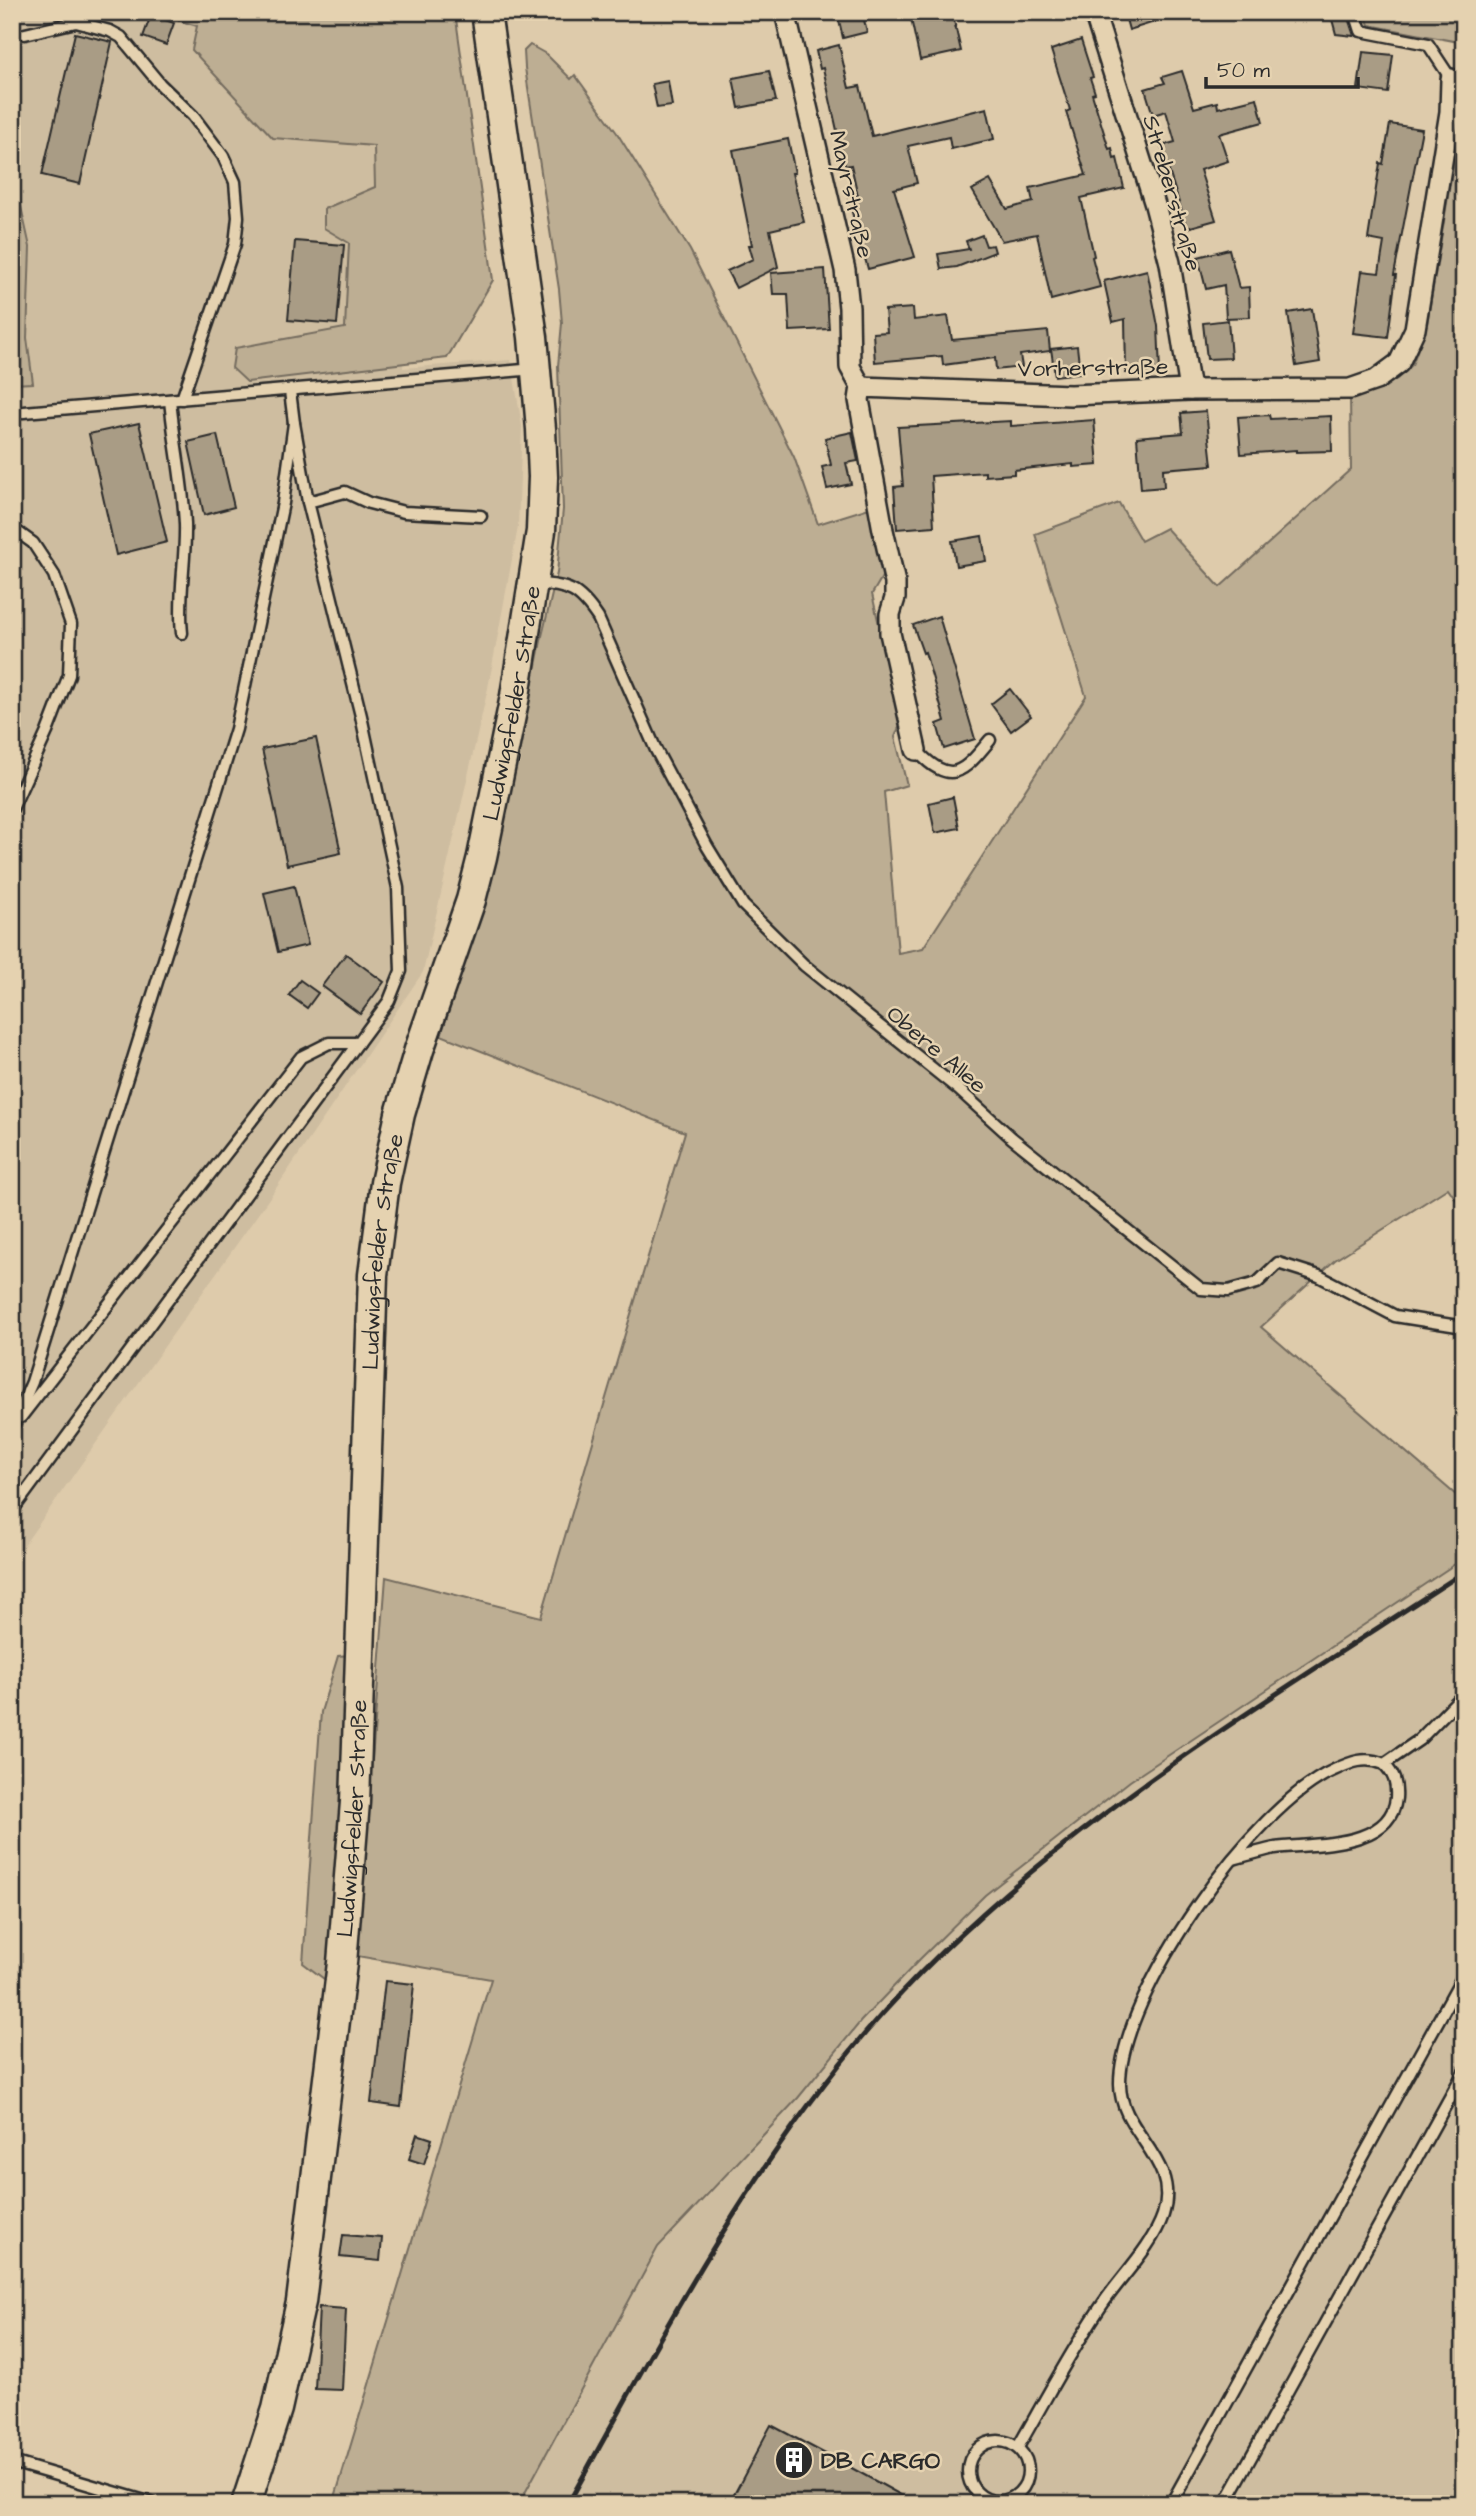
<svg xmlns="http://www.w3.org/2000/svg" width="1476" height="2516" font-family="'Architects Daughter',sans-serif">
	<rect width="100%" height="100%" fill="#decbab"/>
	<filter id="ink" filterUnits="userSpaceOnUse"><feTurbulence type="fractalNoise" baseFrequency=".0143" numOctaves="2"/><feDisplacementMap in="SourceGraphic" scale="14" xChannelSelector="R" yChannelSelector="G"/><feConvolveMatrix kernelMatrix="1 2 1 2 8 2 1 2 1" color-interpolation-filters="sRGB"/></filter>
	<g filter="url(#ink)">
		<g fill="#cebda0">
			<path d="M12,12H159L209,29L398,127L403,368L511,360L522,426L518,527L488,688L423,972L270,1197L12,1562Z"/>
			<path d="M1464,1492V2504H483L856,1949Z"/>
		</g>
		<g fill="#bdae93" stroke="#746c5f" stroke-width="2">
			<path d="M151,12H455L493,280L447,358L247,382L232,368L235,348L345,328L349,243L324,228V209L375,187L374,146L273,138L192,50L197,26Z"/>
			<path d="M1365,12H1464V43L1369,25Z"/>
			<path d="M530,45L546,54L571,79L575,75L617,133L690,250L794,457L818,524L869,508L885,572L872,594L901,722L895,737L907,785L884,792L898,953L923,948L1086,696L1035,534L1119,503L1141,541L1166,528L1220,587L1351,469L1350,395L1372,391L1397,379L1412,365L1427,324L1464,99V1211L1448,1188L1335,1260L1261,1327L1464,1502V1558L1130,1781L985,1895L920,1959L861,2021L798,2098L658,2247L519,2504H333L491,1979L357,1956L386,1577L541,1617L685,1132L441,1035L480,916L499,844L542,636L557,573L563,509L558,366L562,323L559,289L525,68L524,51Z"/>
			<path d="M12,166L30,247L27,338L33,383L12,384Z"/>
			<path d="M349,1655L332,1985L303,1963L321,1712L338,1656Z"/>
		</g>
		<g fill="#a99c85" stroke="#2b2b2b" stroke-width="2">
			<path d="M837,12H862L867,32L843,38Z"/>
			<path d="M941,12H952L961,51L920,60L911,19Z"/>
			<path d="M1124,12H1174V16L1129,30Z"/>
			<path d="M1330,12H1346L1354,36L1336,34Z"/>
			<path d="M151,15L174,23L166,45L143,37Z"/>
			<path d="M75,33L112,42L80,184L42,175Z"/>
			<path d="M1081,40L1093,77L1090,78L1095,93L1092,94L1109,149L1112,148L1114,159L1117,158L1124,188L1081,198L1094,256L1092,257L1100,287L1051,300L1037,234L1002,241L972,190L990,180L1007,209L1033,202L1030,188L1086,175L1066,112L1070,110L1051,50Z"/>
			<path d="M839,45L849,88L860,86L872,136L987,108L994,139L951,149L949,137L908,146L917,183L894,189L915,257L868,269L848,198L858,196L851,165L845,166L823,68L820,69L816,51Z"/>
			<path d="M1363,52L1393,55L1388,93L1358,89Z"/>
			<path d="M769,71L776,101L739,108L733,78Z"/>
			<path d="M1182,71L1194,108L1217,102L1218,108L1257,98L1263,122L1219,134L1228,161L1200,170L1216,220L1187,228L1161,146L1175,142L1166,111L1153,115L1145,89L1165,83L1162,77Z"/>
			<path d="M668,81L672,106L657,108L652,84Z"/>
			<path d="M1390,124L1422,129L1394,275H1396L1388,337L1353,333L1362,271L1379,273L1384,242L1368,239L1380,163L1383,164Z"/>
			<path d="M788,139L795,173H792L804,222L770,230L778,267L736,288L727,271L753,259L749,245H752L733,150Z"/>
			<path d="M982,235L986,246L993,245L995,252L957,267L941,269L938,254L969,249L966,241Z"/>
			<path d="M295,241L344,245L337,324L288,320Z"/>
			<path d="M1229,249L1239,288L1249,287L1250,317L1226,318L1224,285L1206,289L1198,257Z"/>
			<path d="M825,269L829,329L790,331L788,294H773L771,273Z"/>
			<path d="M1147,270L1158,326L1160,372L1126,373L1125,319L1113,322L1104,281Z"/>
			<path d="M913,308L914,320L948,316L952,340L1048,331L1050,351L1020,355L1022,367L996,370L995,358L943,365L942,356L875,362L873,333L887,332L885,310Z"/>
			<path d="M1312,309L1320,362L1296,366L1288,313Z"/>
			<path d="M1228,320L1231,358L1207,359L1203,323Z"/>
			<path d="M1077,346L1080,373L1055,376L1051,349Z"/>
			<path d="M1206,411L1212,465L1163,469L1164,487L1141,489L1137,437L1183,433L1181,413Z"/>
			<path d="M1269,415L1270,419L1331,416L1332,451L1296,452V450L1241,454L1238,417Z"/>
			<path d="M1094,420L1098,465L1073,467V464L1014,470V474L985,476V472L931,476L934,526L897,529L894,487L903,486L898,427L1011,421V426Z"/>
			<path d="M139,423L167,542L116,555L89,434Z"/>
			<path d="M852,432L858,461L846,463L851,484L827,489L822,467L831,465L825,438Z"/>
			<path d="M217,435L234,507L204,515L188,442Z"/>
			<path d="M982,536L986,561L956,566L952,541Z"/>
			<path d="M939,616L975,739L944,749L937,724L945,721L925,652L923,653L913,625Z"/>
			<path d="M1010,689L1031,716L1011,731L991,704Z"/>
			<path d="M316,738L341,853L287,865L262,749Z"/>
			<path d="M953,797L959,828L935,833L929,803Z"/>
			<path d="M294,886L308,945L278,952L264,893Z"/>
			<path d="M346,954L384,982L360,1014L322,986Z"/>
			<path d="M300,980L318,993L307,1008L289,995Z"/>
			<path d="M385,1981L414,1984L401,2107L371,2103Z"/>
			<path d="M417,2134L432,2139L424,2164L409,2159Z"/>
			<path d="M343,2235L382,2238L380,2261L340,2257Z"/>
			<path d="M319,2307L346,2309L342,2390L315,2389Z"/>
			<path d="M771,2425L848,2466L917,2504H729Z"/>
		</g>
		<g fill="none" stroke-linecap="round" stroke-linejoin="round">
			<defs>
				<g id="lane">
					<path d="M1355,12L1361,31L1428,44L1451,79"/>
					<path d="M25,34L76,22L110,31L121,37L160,84L193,116L223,156L235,182L238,217L235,244L182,399"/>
					<path d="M170,400C174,442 183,483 185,524C186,561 178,596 182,633"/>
					<path d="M12,413L535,369"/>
					<path d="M308,502L345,492L369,503L404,512L481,516"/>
					<path d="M12,528L33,543L54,575L71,624L69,675L47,732L12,809"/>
					<path d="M535,583C570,587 578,588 598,618L656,750L707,846L743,905L804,965L958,1089L1012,1138L1201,1289L1228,1291L1257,1283L1278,1263L1319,1276L1395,1316L1464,1327"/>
					<path d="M916,750C951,787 963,773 990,740"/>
					<path d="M21,1417L301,1057L329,1043H358"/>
					<path d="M12,1428L32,1382L236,729L283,503L294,423L290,391"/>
					<path d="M12,1511L389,1001L401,971L398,888L361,716L308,502L294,423"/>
					<path d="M1233,1859C1247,1855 1261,1851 1275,1848C1312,1843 1391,1849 1396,1798C1397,1783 1394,1774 1384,1764"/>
					<circle cx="998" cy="2471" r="30"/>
					<path d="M1018,2447C1046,2399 1072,2348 1104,2302C1122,2276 1153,2245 1163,2215C1181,2159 1120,2134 1120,2084C1119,1995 1254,1805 1334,1770C1351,1762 1365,1756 1384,1764L1419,1740L1464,1694"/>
					<path d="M12,2462L155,2504"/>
					<path d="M1171,2504L1464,1974"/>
					<path d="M1225,2504L1464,2072"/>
				</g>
				<g id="street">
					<path d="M785,12L845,270L849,308L850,367L861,387"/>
					<path d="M1094,12L1155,205L1170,263L1190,390"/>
					<path d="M916,750L890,633V614L895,598V583L883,530L859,400L861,387L1070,395L1190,390L1350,389L1376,380L1399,363L1415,329L1450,112L1451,79"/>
				</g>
				<g id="secondary">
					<path id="s1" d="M246,2504L277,2409L301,2302L342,1963L355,1802L373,1275L385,1183L400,1114L419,1050L471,900L482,857L515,696L541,531L543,477L541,429L533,337L486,12"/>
				</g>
			</defs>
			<use href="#lane" stroke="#2b2b2b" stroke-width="15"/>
			<use href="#street" stroke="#2b2b2b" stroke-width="24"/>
			<use href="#secondary" stroke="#2b2b2b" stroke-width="33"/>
			<use href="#lane" stroke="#e5d2b0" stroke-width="10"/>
			<use href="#street" stroke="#e5d2b0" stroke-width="19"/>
			<use href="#secondary" stroke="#e5d2b0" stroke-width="28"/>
			<path stroke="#2b2b2b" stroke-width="5" d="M568,2504C659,2340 746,2173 868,2030C1034,1838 1255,1709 1464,1572"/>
		</g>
	</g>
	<defs>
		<symbol id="building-disc" viewBox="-11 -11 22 22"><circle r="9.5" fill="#2b2b2b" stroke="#e5d2b0"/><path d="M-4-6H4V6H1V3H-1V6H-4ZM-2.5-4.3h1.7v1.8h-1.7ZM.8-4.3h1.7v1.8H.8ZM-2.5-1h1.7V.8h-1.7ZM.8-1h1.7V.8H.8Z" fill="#fff"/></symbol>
	</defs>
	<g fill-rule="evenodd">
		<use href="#building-disc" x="772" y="2438" width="44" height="44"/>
	</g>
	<g text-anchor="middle" stroke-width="5" stroke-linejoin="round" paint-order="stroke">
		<g font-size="23" fill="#2b2b2b" stroke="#e5d2b0">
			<text transform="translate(1173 193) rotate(74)" y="8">Streberstraße</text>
			<text transform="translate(852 194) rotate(77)" y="8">Mayrstraße</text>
			<text transform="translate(1093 367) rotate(-1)" y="8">Vorherstraße</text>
			<text dy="8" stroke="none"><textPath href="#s1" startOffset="1830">Ludwigsfelder Straße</textPath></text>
			<text transform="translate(937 1049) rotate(40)" y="8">Obere Allee</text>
			<text dy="8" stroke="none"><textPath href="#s1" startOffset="1264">Ludwigsfelder Straße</textPath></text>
			<text dy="8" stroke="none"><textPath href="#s1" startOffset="696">Ludwigsfelder Straße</textPath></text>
		</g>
		<g font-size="23" font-weight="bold" fill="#2b2b2b" stroke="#e5d2b0" text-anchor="start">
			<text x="821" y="2468">DB CARGO</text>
		</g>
	</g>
	<rect width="1476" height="2516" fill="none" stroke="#e5d2b0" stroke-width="42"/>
	<rect x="21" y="21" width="1434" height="2474" fill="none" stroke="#2b2b2b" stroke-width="2.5" filter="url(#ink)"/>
	<path d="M1206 77v10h152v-10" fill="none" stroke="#2b2b2b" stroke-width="3.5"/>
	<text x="1217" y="77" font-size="21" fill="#2b2b2b" stroke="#e5d2b0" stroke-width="5" paint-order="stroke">50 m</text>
</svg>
